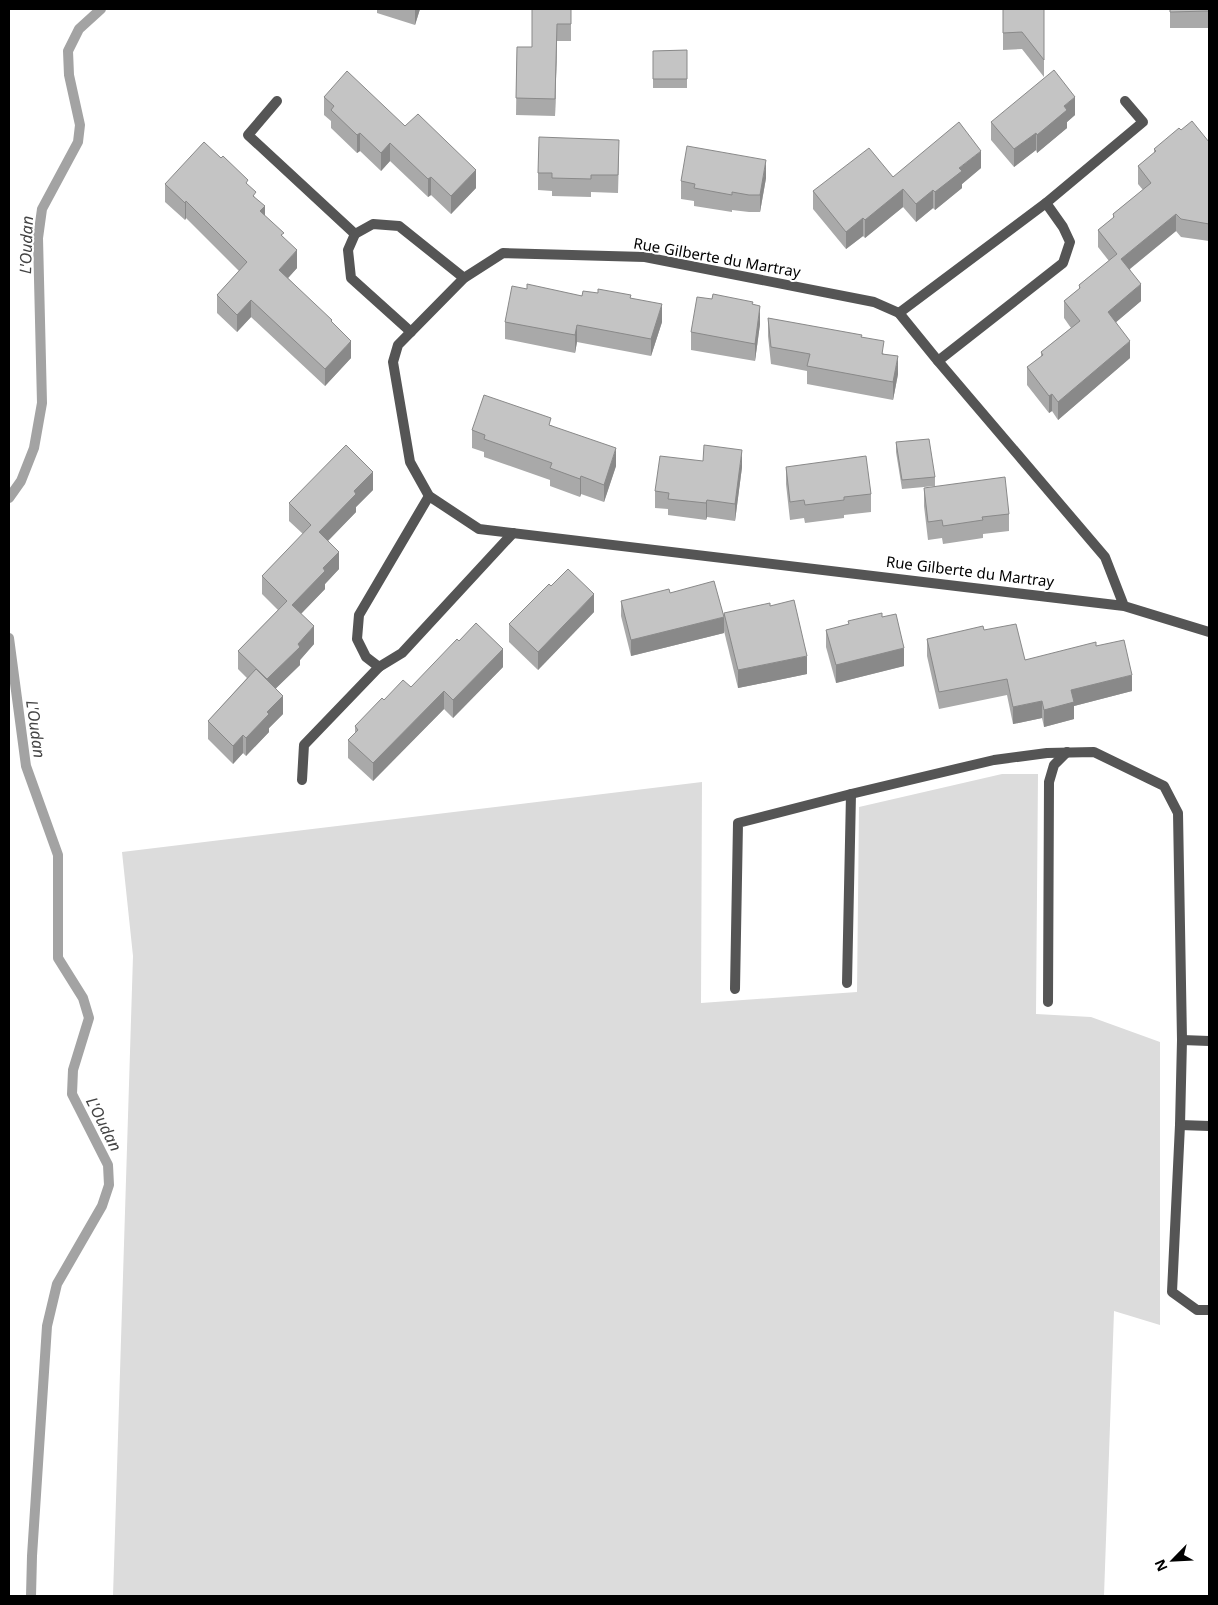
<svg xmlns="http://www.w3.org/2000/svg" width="1218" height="1605" font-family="'Noto Sans',sans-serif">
	<rect width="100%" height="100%" fill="#fff"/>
	<path fill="#dcdcdc" d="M1002,774H1038L1036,1014L1091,1017L1160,1042V1325L1114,1311L1104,1596H113L133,956L122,852L702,782L701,1003L857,992L859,807Z"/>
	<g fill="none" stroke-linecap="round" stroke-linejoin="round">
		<g stroke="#a3a3a3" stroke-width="10">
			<path d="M9,498L21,481L34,448L42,403L38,238L42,209L78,142L80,125L69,75L68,51L79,29L101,9"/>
			<path d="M9,638L26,766L58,855V958L83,998L89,1018L73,1070L72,1094L108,1165L109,1185L102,1206L57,1284L47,1326L32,1556L31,1596"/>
		</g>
		<g stroke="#555" stroke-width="10">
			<path d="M851,794L994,760L1047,753L1094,752L1164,786L1178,813L1182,1040L1180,1125L1172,1292L1197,1310H1209"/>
			<path d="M735,989L738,823L851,794L847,983"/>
			<path d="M1048,1002L1049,782L1054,765L1067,752"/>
			<path d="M1182,1040L1209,1041"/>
			<path d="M1180,1125L1209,1126"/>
		</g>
		<g stroke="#555" stroke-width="10">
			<path d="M277,101L248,135L355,234"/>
			<path d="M1046,203L1143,122L1125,101"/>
			<path d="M899,313L1046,203L1063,227L1070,242L1063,263L938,361"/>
			<path d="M411,332L351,278L348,250L355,234L373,224L399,226L464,278"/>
			<path d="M429,496L359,615L357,639L366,657L379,667L402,653L513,533"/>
			<path d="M1124,606L1105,557L938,361L899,313L874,302L645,257L503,253L464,278L398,345L393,362L410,462L429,496L479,529L1124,606L1209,632"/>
			<path d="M302,780L304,745L379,667"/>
		</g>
	</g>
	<g fill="#a9a9a9">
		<path d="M377,9H420L415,25L377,13Z"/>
		<path d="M571,9V41H557L555,116L516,115L517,47H532Z"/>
		<path d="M1003,9H1044V77L1022,49L1003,50Z"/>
		<rect x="1170" y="9" width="39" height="19"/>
		<path d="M687,50V88H653V51Z"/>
		<path d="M324,97L405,126L476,188L451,214L431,195L428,197L390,161L381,171L360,151L357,153L331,128V121L324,115Z"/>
		<path d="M1075,115L1067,122V128L1037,153L1036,150L1014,167L991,140V122Z"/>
		<path d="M1181,130L1209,142V241L1181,237L1176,231L1130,269L1141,301L1116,322L1130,358L1058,420L1052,411L1049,413L1027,385V367L1041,357V352L1071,328L1064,318V301L1079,289V285L1109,261L1098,247V230L1113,218V214L1143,190L1138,184V166L1154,153V149Z"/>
		<path d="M619,157L618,193L591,192V197L552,196V191L538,190V173Z"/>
		<path d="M981,168L962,184V188L935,210L933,208L916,222L903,207L865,238L863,236L846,249L813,209V191L893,177Z"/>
		<path d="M766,178L760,212H749L732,210V212L694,206V201L681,199V181Z"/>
		<path d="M165,184L248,185L265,216L284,238L297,268L288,278L332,323L351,358L325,386L251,317L237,332L217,313V295L239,271L186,218L185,220L165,202Z"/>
		<path d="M527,289L582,296L631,298L662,322L651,356L577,342L575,353L505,339V322Z"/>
		<path d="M753,305L760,324L755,361L691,350V332Z"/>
		<path d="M768,318L862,337L884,354L898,374L893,400L807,384V371L771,364L768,336Z"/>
		<path d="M551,425L616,466L604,502L581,494L580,497L550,486V480L484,457V452L472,448V430Z"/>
		<path d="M896,442L935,477V486L902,489L896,452Z"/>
		<path d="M742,467L735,521L707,517L706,520L668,515V509L655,508V491Z"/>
		<path d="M786,467L871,494V512L844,515V518L805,523L804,518L790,520L786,484Z"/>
		<path d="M924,488L1009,514V531L983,534V538L943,544L942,538L928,540L924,506Z"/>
		<path d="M373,490L356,507V512L328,541L339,569L325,584V589L301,614L314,644L300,660V665L276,688L283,714L269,728V732L246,756L243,753L233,764L208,739V721L247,678L238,669V651L278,610L262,594V576L303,534L289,521V503Z"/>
		<path d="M670,593L724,633L631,656L621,616V601Z"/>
		<path d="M770,606L807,674L738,688L724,631V613Z"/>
		<path d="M594,612L538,670L509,642V624Z"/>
		<path d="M882,617L904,666L836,683L826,647V630Z"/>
		<path d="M984,630L1025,660L1096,646L1132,691L1074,706V719L1044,727L1042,718L1013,724L1007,695L939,709L927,656V639Z"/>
		<path d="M459,641L503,667L453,718L444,709L373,781L348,758V740L355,733V726L384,700L411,687Z"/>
	</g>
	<g fill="#898989">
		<path d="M415,9H420L415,25Z"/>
		<path d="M557,24V41L555,116V99Z"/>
		<path d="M1075,97V115L1067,122V128L1037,153V135L1064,106Z"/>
		<path d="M360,133V151L357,153V135Z"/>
		<path d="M1036,133V150L1014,167V149Z"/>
		<path d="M390,143V161L381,171V153Z"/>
		<path d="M981,151V168L962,184V188L935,210V192L959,168Z"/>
		<path d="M766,160V178L760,212V195Z"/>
		<path d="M476,170V188L451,214V196Z"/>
		<path d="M431,177V195L428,197V179Z"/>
		<path d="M903,189V207L865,238V220Z"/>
		<path d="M933,190V208L916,222V204Z"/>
		<path d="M186,201V218L185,220V203Z"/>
		<path d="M265,206V223L260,211Z"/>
		<path d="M1176,214V231L1121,276V259Z"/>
		<path d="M863,218V236L846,249V232Z"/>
		<path d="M297,250V268L279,288V270Z"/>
		<path d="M1141,284V301L1108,329V312Z"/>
		<path d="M251,300V317L237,332V315Z"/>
		<path d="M662,304V322L651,356V339Z"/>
		<path d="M760,306V324L755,361V344Z"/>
		<path d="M577,325V342L575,353V335Z"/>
		<path d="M351,341V358L325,386V369Z"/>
		<path d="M1130,341V358L1058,420V402Z"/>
		<path d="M898,356V374L893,400V382Z"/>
		<path d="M1052,394V411L1049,413V396Z"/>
		<path d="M616,448V466L604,502V485Z"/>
		<path d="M742,450V467L735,521V504Z"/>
		<path d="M373,472V490L356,507V512L319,550V532L354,491Z"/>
		<path d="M581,476V494L580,497V479Z"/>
		<path d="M707,500V517L706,520V503Z"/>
		<path d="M339,552V569L325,584V589L292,623V605L323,568Z"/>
		<path d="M594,594V612L538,670V652Z"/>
		<path d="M724,617V633L631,656V640Z"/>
		<path d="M314,626V644L300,660V665L267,697V679L298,644Z"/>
		<path d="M904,648V666L836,683V665Z"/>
		<path d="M503,649V667L453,718V700Z"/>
		<path d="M807,656V674L738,688V670Z"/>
		<path d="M1132,675V691L1074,706V719L1044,727V710L1071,690Z"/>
		<path d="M444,691V709L373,781V763Z"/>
		<path d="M283,696V714L269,728V732L246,756V738L267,712Z"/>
		<path d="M1042,701V718L1013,724V707Z"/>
		<path d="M243,735V753L233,764V746Z"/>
	</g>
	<g fill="#c4c4c4" stroke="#898989">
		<path d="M532,9H571V24H557L555,99L516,98L517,47H532Z"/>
		<path d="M1003,9H1044V60L1022,32L1003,33Z"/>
		<path d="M1170,9H1209V11L1170,12Z"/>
		<path d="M687,50V79H653V51Z"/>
		<path d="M1054,70L1075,97L1064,106L1067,110L1037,135L1036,133L1014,149L991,122Z"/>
		<path d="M347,71L405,126L418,114L476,170L451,196L431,177L428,179L390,143L381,153L360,133L357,135L331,110L334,106L324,97Z"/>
		<path d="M1192,121L1209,142V224L1181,219L1176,214L1121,259L1141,284L1108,312L1130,341L1058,402L1052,394L1049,396L1027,367L1043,355L1041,352L1080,321L1064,301L1080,288L1079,285L1117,254L1098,230L1114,217L1113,214L1151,183L1138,166L1156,151L1154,149L1179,128L1181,130Z"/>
		<path d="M959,122L981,151L959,168L962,171L935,192L933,190L916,204L903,189L865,220L863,218L846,232L813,191L869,148L893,177Z"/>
		<path d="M539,137L619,140L618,175H591V179L552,178V173H538Z"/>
		<path d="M204,142L221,158L223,156L248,180L246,183L256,192L253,196L265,206L260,211L284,233L281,235L297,250L279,270L332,320L331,321L351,341L325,369L251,300L237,315L217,295L247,262L186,201L185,203L165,184Z"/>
		<path d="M687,146L766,160L760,195H749L732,192V195L694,188L695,184L681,181Z"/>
		<path d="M527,284L582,296L583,291L598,293V289L631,295L630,298L662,304L651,339L577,325L575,335L505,322L512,286L527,289Z"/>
		<path d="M713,294L753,302L752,304L760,306L755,344L691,332L697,297L712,299Z"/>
		<path d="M768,318L862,335L861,337L884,341L882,354L898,356L893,382L807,366L810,354L771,347Z"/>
		<path d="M484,395L551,418L549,425L616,448L604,485L581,476L580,479L550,468L552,463L484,439L485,435L472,430Z"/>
		<path d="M929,439L935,477L902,480L896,442Z"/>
		<path d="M346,445L373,472L354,491L356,494L319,532L339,552L323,568L325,571L292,605L314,626L298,644L300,647L267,679L238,651L287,601L262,576L311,525L289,503Z"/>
		<path d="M704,445L742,450L735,504L707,500L706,503L668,499L669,493L655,491L660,456L703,461Z"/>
		<path d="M866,456L871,494L844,497V500L805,505L804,500L790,502L786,467Z"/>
		<path d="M1005,477L1009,514L982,517L983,520L943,526L942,520L928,522L924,488Z"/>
		<path d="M568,569L594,594L538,652L509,624L549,584L551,586Z"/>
		<path d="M714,581L724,617L631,640L621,601L669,589L670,593Z"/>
		<path d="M794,600L807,656L738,670L724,613L770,603V606Z"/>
		<path d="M882,613V617L896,614L904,648L836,665L826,630L849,624L848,621Z"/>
		<path d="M476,623L503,649L453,700L444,691L373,763L348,740L358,730L355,726L382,698L384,700L403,680L411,687L457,639L459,641Z"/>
		<path d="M1016,624L1025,660L1096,642V646L1124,640L1132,675L1071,690L1074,702L1044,710L1042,701L1013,707L1007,679L939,692L927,639L983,626L984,630Z"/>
		<path d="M256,669L283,696L267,712L269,714L246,738L243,735L233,746L208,721Z"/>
	</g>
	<g text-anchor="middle" stroke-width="4" stroke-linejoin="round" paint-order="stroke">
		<g font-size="15" fill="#000" stroke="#fff">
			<text transform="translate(717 258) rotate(10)" y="5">Rue Gilberte du Martray</text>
			<text transform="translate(970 572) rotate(7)" y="5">Rue Gilberte du Martray</text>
		</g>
		<g font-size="16" font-style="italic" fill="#444" stroke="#fff">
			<text transform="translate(26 245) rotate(-88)" y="6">L'Oudan</text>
			<text transform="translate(36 729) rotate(82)" y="6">L'Oudan</text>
			<text transform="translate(104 1124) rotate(63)" y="6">L'Oudan</text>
		</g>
	</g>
	<rect width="1218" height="1605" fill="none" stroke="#000000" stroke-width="20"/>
	<g transform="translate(1173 1560) rotate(246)" stroke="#ffffff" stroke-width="4" paint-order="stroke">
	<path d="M0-4L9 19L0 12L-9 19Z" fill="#000000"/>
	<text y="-8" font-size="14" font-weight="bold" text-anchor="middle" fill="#000000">N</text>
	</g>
</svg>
